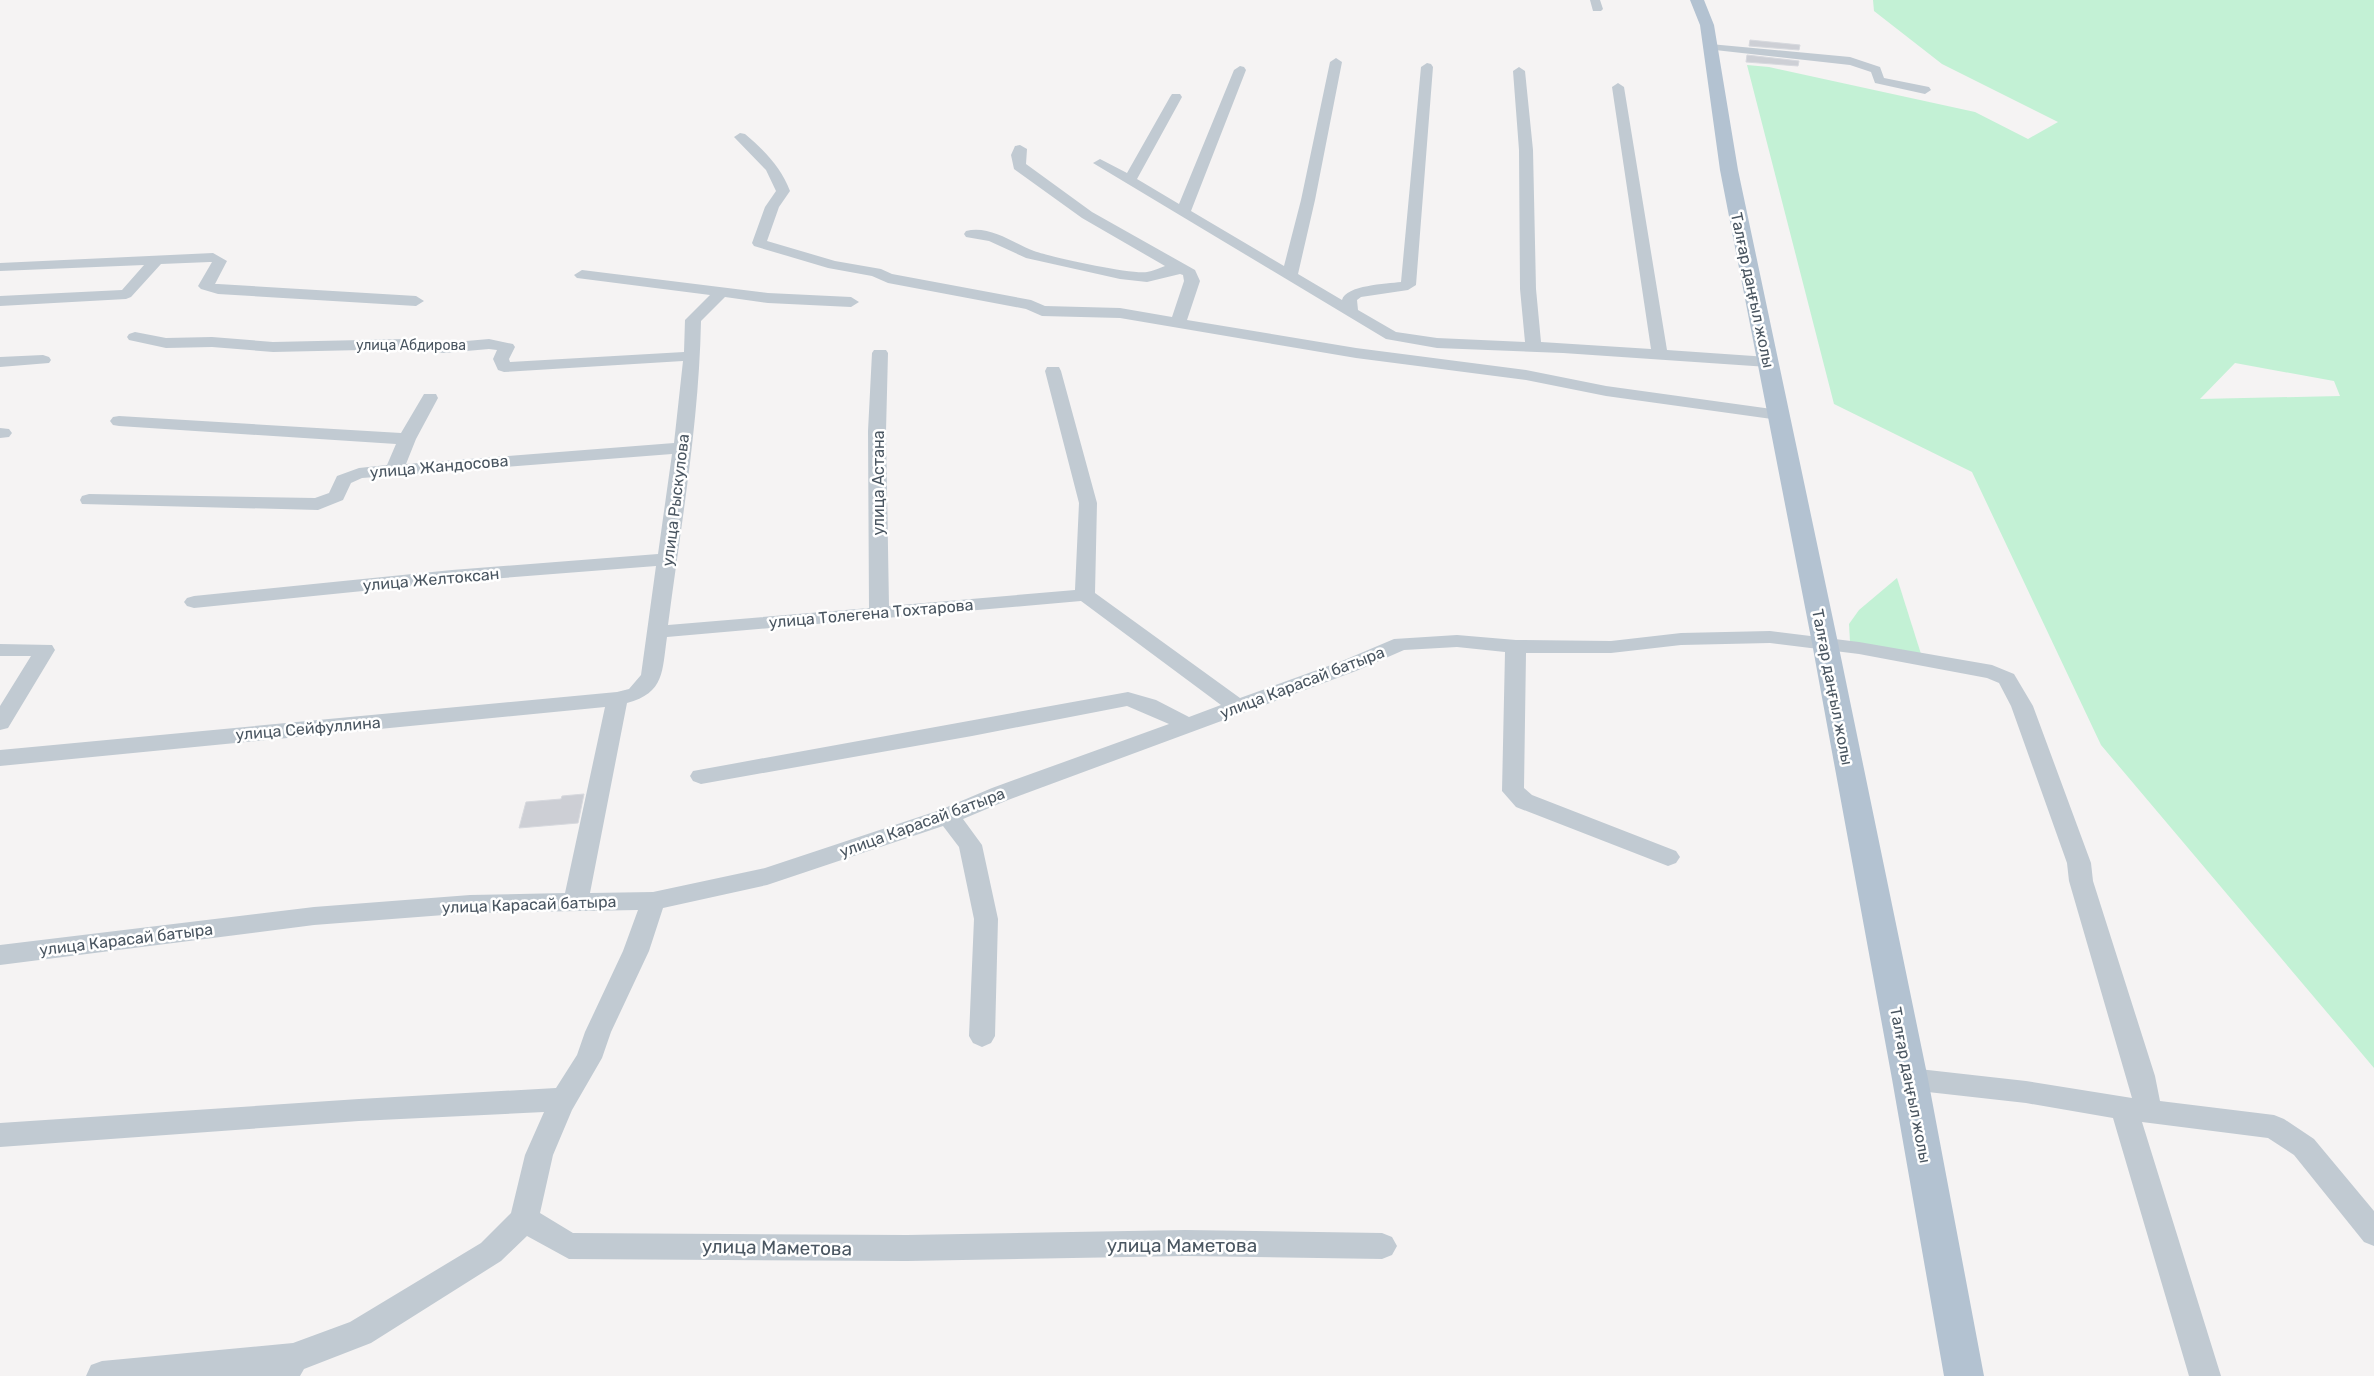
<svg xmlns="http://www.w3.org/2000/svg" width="2374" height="1376" font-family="Rubik,sans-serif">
	<rect width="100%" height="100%" fill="#f5f3f3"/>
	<g fill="#c3f1d5" fill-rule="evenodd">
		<path d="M1873,0H2374V1068L2101,745L1972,472L1834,404L1747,65L1769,67L1975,112L2028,139L2058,122L1942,64L1874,11ZM2235,363L2334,381L2340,396L2200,399Z"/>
		<path d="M1897,578L1921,654L1850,642L1849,624L1859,610Z"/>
	</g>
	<g fill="#cdcfd5" stroke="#d7d9de">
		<path d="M1750,40L1800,45L1799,50L1749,46Z"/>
		<path d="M1747,55L1799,61L1798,66L1746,62Z"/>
		<path d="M584,794L578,823L519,828L526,802L561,799L562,796Z"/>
	</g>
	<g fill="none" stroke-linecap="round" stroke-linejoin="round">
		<g fill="#c1cad2" fill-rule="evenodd">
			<path d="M1590,0H1600L1603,9L1601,11H1593Z"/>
			<path d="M1710,44L1850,57L1880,67L1884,78L1929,87L1931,90L1925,94L1875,83L1871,72L1850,65L1706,49L1704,47Z"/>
			<path d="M1336,58L1342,62L1315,200L1298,274L1342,300C1346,285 1386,284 1401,282L1421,67L1427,63L1431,64L1433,67L1416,285L1408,290L1361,297L1357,300L1358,310L1396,332L1437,338L1525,342L1520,289L1519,150L1513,71L1519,67L1525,71L1533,150L1536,289L1541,342L1651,349L1612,87L1618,83L1624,87L1667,350L1768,357L1774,359L1776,362L1774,365L1768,367L1563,353L1437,348L1386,339L1093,163L1100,159L1127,173L1170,97L1172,94H1180L1182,97L1137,179L1179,204L1234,70L1240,66L1244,67L1246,70L1191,211L1284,266L1301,200L1330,62Z"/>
			<path d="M740,133L745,134C764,150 781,167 790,191L779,207L767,241L835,261L881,269L892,274L1031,300L1045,306L1120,308L1172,317L1184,281L1183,275L1180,274L1147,282L1120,279L1026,258L989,241L966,237L964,234L966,231C990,225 1013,243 1034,251C1050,257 1133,275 1147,272C1153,271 1159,268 1165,266L1082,218L1014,169L1011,155L1015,146L1020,145L1027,149L1026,164L1092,212L1195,270L1200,281L1187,320L1356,348L1526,370L1606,386L1779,410L1785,411L1788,415L1785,419L1779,420L1606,396L1526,380L1356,358L1120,318L1042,316L1026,309L888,283L872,276L828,268L754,246L752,243L765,207L776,191L766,170L734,137Z"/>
			<path d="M213,253L227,261L215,284H218L416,296L424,301L416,306L218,294L201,289L198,286L212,262H210L161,264L131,297L126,299L0,306V296L122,290L144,265L0,271V263Z"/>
			<path d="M582,270L768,293L851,297L859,302L851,307L768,303L725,297L701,321C699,423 681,525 668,625L869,608L868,431L872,353L874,350H886L888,353L886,431L889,606L1075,590L1079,503L1045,371L1047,367H1059L1061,371L1097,503L1095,593L1240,698L1342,661L1394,639L1457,635L1516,640L1611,641L1681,633L1770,631L1859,642L1992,665L2014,674L2033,706L2091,863L2093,881L2155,1076L2160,1101L2274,1115L2284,1119L2314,1139L2374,1211V1246L2364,1242L2294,1155L2268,1138L2142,1122L2221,1376H2189L2113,1118L2026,1103L1910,1090L1900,1087L1896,1079L1900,1071L1910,1068L2026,1081L2132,1098L2069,881L2067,863L2011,706L1999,683L1987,678L1859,654L1770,643L1681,645L1611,653H1526L1524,788L1532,795L1676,851L1680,857L1676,863L1668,866L1516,807L1502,791L1505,652L1457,647L1404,650L1356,671L1008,800L963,819L982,845L998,919L995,1036L991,1043L982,1047L973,1043L969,1036L974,919L959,847L943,826L767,885L663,908L649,951L611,1032L602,1058L572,1110L553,1155L540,1213L573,1233L907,1235L1185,1230L1382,1233L1392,1237L1397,1246L1392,1255L1382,1259L1185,1256L907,1261L569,1259L527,1236L501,1261L371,1343L304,1369L300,1376H86L91,1365L102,1361L293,1343L350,1322L481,1243L511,1213L525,1155L544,1112L359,1121L0,1147V1123L359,1099L556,1088L577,1055L585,1032L623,951L638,910L470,913L314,925L0,965V945L314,907L470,895L565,893L605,707L0,766V750L617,692L629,689L641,675L656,566L452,582L194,608L187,606L184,602L187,598L194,596L452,570L658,554L672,454L362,478L351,483L343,500L318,510L82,504L80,500L82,496L89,494L315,498L329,493L337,476L359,468L387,465L396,444L119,426L113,425L110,421L113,417L119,416L401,433L424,394H436L438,398L416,439L406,464L674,443L683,361L504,372L498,370L493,359L497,350L489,349L444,353L407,349L273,352L212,347L166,348L129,340L127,337L129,334L135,332L166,338L212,337L273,342L407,339L444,343L489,339L513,344L515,347L509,359L510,362L684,352L685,320L710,295L577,278L574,275ZM1081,601L1221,705L1189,717L1156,700L1128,692L693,771L690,776L693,781L701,784L972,736L1127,706L1169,724L992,788L940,810L765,868L653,892L590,893L627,703C665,693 662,671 667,637Z"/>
			<path d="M43,355L49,357L51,360L49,363L0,367V357Z"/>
			<path d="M0,428L9,429L12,433L9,437L0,438Z"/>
			<path d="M0,644L52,645L55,650L8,728L0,730V706L31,656H0Z"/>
		</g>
		<path fill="#b3c2d1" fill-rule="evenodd" d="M1690,0H1704L1714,25L1738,170L1838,643L1928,1079L1984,1376H1944L1892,1079L1812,643L1720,170L1700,25Z"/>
	</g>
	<g text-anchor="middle" stroke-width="5" stroke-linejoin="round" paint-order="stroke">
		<g font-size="14" fill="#4a5661" stroke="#fff">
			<text x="411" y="350">улица Абдирова</text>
		</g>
		<g font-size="16" fill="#4a5661" stroke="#fff">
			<text transform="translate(1753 290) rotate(78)" y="6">Талғар даңғыл жолы</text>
			<text transform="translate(439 466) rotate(-5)" y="6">улица Жандосова</text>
			<text transform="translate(878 483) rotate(-90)" y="6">улица Астана</text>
			<text transform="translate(675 500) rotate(-83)" y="6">улица Рыскулова</text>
			<text transform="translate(431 579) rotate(-5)" y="6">улица Желтоксан</text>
			<text transform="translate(871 613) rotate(-5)" y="6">улица Толегена Тохтарова</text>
			<text transform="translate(1302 682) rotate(-21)" y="6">улица Карасай батыра</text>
			<text transform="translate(1833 687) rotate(79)" y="6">Талғар даңғыл жолы</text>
			<text transform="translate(308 728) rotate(-5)" y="6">улица Сейфуллина</text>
			<text transform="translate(922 822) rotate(-20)" y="6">улица Карасай батыра</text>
			<text transform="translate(529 904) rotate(-2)" y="6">улица Карасай батыра</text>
			<text transform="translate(126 939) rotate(-7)" y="6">улица Карасай батыра</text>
			<text transform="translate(1911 1085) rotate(79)" y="6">Талғар даңғыл жолы</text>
		</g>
		<g font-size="19" fill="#4a5661" stroke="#fff">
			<text x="1182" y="1252">улица Маметова</text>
			<text transform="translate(777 1247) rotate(1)" y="7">улица Маметова</text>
		</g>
	</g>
</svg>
